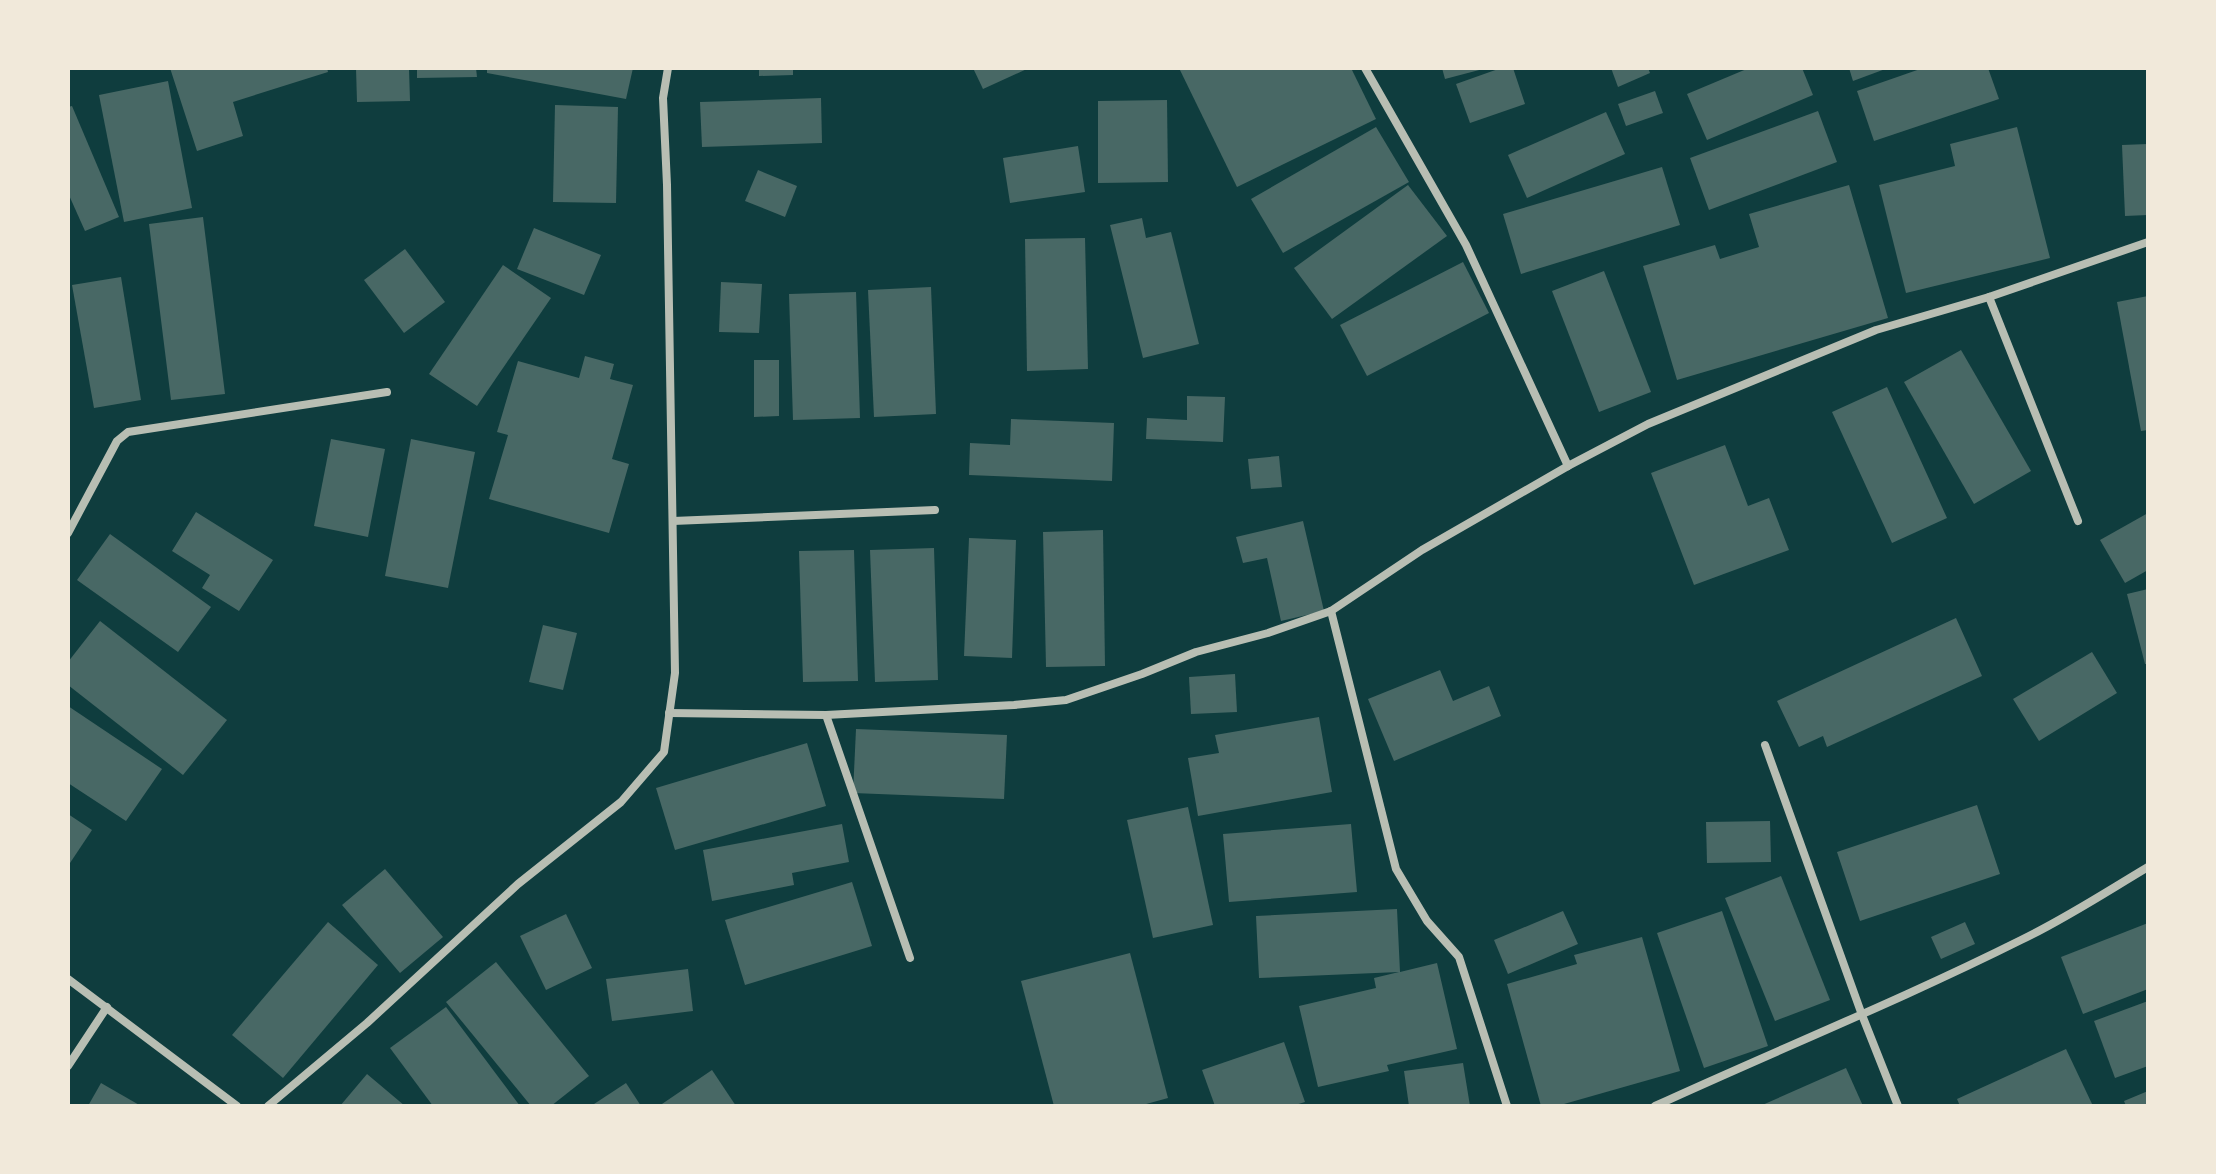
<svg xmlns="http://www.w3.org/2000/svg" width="2216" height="1174" font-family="Inter,sans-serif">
	<rect width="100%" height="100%" fill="#0f3d3e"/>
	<g fill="#486865">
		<path d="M170,68H327L328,72L233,102L243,136L197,151Z"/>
		<path d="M356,68H409L410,101L357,102Z"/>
		<path d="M417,68H476L477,77L417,78Z"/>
		<path d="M487,68H633L626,99L487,73Z"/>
		<path d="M759,68H793V75L759,76Z"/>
		<path d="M973,68H1029L983,89Z"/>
		<path d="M1179,68H1351L1376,119L1237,187Z"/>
		<path d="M1442,68H1483V69L1445,79Z"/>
		<path d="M1501,68H1513L1525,104L1470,123L1456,84Z"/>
		<path d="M1611,68H1648L1650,73L1618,87Z"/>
		<path d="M1749,68H1802L1813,95L1707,140L1687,94Z"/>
		<path d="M1849,68H1888L1853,81Z"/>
		<path d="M1923,68H1988L1999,99L1874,141L1857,91Z"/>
		<path d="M168,81L192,208L124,222L99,95Z"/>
		<path d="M1655,91L1663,113L1626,126L1618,104Z"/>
		<path d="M821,98L822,143L702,147L700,102Z"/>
		<path d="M1167,100L1168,182L1098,183V101Z"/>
		<path d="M555,105L618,107L616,203L553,202Z"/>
		<path d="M72,106L119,217L85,231L68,193V107Z"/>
		<path d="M1818,111L1837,162L1709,210L1690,158Z"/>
		<path d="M1606,112L1625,154L1527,198L1508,155Z"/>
		<path d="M1376,127L1409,182L1283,253L1251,199Z"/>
		<path d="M2017,127L2050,258L1906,293L1879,185L1955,166L1950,144Z"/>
		<path d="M2148,144V215L2125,216L2122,145Z"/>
		<path d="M1078,146L1085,192L1010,203L1003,158Z"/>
		<path d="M1662,167L1680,225L1521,274L1503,214Z"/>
		<path d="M758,170L797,186L785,217L745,201Z"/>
		<path d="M1408,185L1447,236L1332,319L1294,268Z"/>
		<path d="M1849,185L1888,318L1677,380L1643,266L1715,245L1720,259L1759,247L1749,214Z"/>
		<path d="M203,217L225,394L171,400L149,224Z"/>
		<path d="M1142,218L1146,238L1171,232L1199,344L1143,358L1110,225Z"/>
		<path d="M534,228L601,255L584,295L517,269Z"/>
		<path d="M1085,238L1088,369L1027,371L1025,239Z"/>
		<path d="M405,249L445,302L404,333L364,280Z"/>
		<path d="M1463,262L1489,313L1367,376L1340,325Z"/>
		<path d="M503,265L551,298L477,406L429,374Z"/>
		<path d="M1604,271L1651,392L1599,412L1552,291Z"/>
		<path d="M121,277L141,400L94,408L72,285Z"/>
		<path d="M721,282L762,284L759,333L719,332Z"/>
		<path d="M931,287L936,414L874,417L868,290Z"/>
		<path d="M856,292L860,418L793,420L789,294Z"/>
		<path d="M2148,296V430L2141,431L2117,302Z"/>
		<path d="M1961,350L2031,471L1974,504L1904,382Z"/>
		<path d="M585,356L614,364L610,379L633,385L612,459L629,464L609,533L489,499L508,435L497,432L518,361L579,378Z"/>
		<path d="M754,360H779V416L754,417Z"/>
		<path d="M1887,387L1947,518L1892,543L1832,412Z"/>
		<path d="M1187,396L1225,397L1223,442L1146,439L1147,418L1187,420Z"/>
		<path d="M1011,419L1114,423L1112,481L969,475L970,443L1010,445Z"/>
		<path d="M331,439L385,449L368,537L314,526Z"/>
		<path d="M411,439L475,452L448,588L385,576Z"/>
		<path d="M1725,445L1748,506L1769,498L1789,550L1694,585L1651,473Z"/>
		<path d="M1279,456L1282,487L1251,489L1248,459Z"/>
		<path d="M196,512L273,560L239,611L202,588L210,575L172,551Z"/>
		<path d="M2148,513V570L2125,583L2100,540Z"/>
		<path d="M1303,521L1324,611L1281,621L1267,558L1243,563L1236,537Z"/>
		<path d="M1103,530L1105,666L1046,667L1043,532Z"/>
		<path d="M110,534L211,607L178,652L77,580Z"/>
		<path d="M969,538L1016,540L1012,658L964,656Z"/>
		<path d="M934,548L938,680L875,682L870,550Z"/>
		<path d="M854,550L858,681L803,682L799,551Z"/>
		<path d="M2148,589V664H2145L2127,594Z"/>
		<path d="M1956,618L1982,676L1827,747L1823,736L1799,747L1777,701Z"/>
		<path d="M100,621L227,720L183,775L68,685V662Z"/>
		<path d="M543,625L577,633L563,690L529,682Z"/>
		<path d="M2092,652L2117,693L2039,741L2013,699Z"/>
		<path d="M1440,670L1453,701L1489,686L1501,716L1394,761L1368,699Z"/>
		<path d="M1235,674L1237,712L1191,714L1189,677Z"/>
		<path d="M68,706L162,769L126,821L68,783Z"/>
		<path d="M1319,717L1332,792L1198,816L1188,758L1219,753L1215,735Z"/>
		<path d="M856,729L1007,735L1004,799L853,793Z"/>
		<path d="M807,743L826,806L675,850L656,788Z"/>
		<path d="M1977,805L2000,874L1860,921L1837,852Z"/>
		<path d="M1188,807L1213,925L1153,938L1127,820Z"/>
		<path d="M68,814L92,830L68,866Z"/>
		<path d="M1770,821L1771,862L1707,863L1706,822Z"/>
		<path d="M842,824L849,862L792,873L794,885L712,901L703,850Z"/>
		<path d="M1351,824L1357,892L1229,902L1223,834Z"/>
		<path d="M385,869L443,937L400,973L342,905Z"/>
		<path d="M1781,876L1830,1000L1775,1021L1725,898Z"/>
		<path d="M852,882L872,946L745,985L725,920Z"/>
		<path d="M1397,909L1400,972L1437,963L1457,1049L1387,1065L1389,1071L1318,1087L1299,1006L1376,988L1374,978L1399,972L1259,978L1256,916Z"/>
		<path d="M1563,911L1578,944L1508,974L1494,940Z"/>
		<path d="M1722,911L1768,1046L1704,1068L1657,933Z"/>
		<path d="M566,914L592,968L546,990L520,936Z"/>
		<path d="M328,922L378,965L283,1078L232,1035Z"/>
		<path d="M1965,922L1975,944L1941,959L1931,937Z"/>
		<path d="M2148,923V989L2083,1014L2061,957Z"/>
		<path d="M1642,937L1680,1071L1557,1106H1541L1507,984L1577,964L1574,955Z"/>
		<path d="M1130,953L1168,1098L1139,1106H1054L1021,981Z"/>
		<path d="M496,962L589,1076L551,1106H531L446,1002Z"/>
		<path d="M688,969L693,1011L612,1021L606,979Z"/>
		<path d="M2148,1001V1066L2115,1078L2094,1021Z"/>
		<path d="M446,1007L520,1106H433L390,1048Z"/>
		<path d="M1284,1042L1305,1102L1292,1106H1215L1202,1070Z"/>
		<path d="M2066,1049L2093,1106H1960L1957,1099Z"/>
		<path d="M1463,1063L1470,1106H1409L1404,1071Z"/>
		<path d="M1846,1068L1863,1106H1760Z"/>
		<path d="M712,1070L736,1106H659Z"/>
		<path d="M367,1074L405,1106H340Z"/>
		<path d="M101,1083L141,1106H88Z"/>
		<path d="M626,1083L641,1106H591Z"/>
		<path d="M2148,1091V1106H2126L2124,1101Z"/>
	</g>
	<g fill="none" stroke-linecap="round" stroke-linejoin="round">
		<g stroke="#b8beb3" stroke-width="8">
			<path d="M1365,68L1466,245L1568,466"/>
			<path d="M1989,297L2078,521"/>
			<path d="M673,521L935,510"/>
			<path d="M68,533L117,441L128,432L387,392"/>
			<path d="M1331,611L1396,869L1427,921L1459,957L1507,1106"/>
			<path d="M669,713L826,715L1014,705L1066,700L1142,674L1196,652L1268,633L1331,611L1422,550L1568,466L1648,424L1876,330L1989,297L2148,242"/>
			<path d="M826,715L910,958"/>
			<path d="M1765,745L1862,1015L1898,1106"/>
			<path d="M68,979L237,1106"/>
			<path d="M68,1066L107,1007"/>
			<path d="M268,1106L367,1023L518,884L621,802L664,752L675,673L667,185L663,98L668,68"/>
			<path d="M1655,1106C1777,1050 1901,1000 2021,940C2065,919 2106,892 2148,867"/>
		</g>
	</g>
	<rect width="2216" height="1174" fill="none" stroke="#f1e9da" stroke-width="140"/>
</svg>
